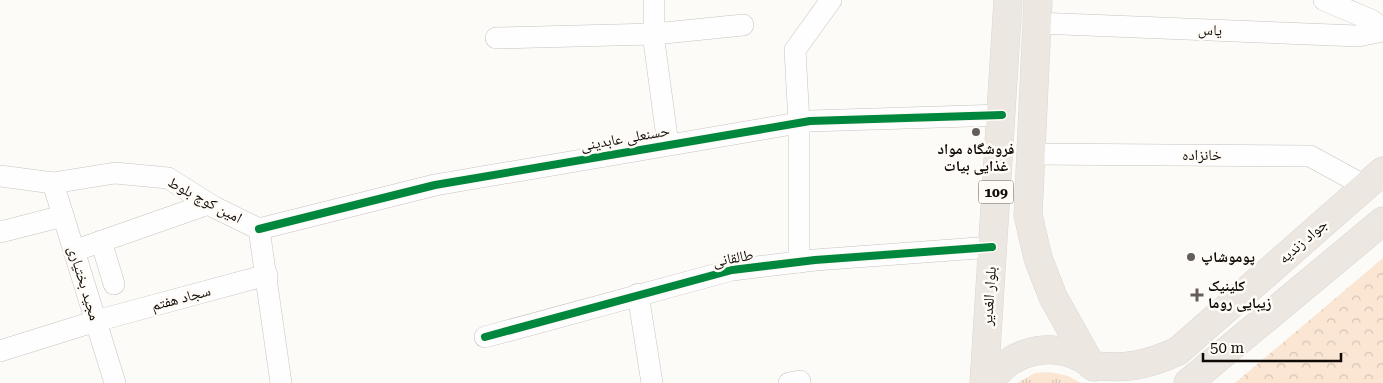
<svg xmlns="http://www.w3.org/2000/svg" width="1383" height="383" font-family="'Roboto Serif','Noto Naskh Arabic',serif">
	<defs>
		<pattern id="grass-tufts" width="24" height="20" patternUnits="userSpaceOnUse" patternTransform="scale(1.25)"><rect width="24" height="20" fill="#fbe6d3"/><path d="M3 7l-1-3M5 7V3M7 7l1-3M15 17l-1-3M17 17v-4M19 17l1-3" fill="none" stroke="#d6c4b4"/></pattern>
		<pattern id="forest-crowns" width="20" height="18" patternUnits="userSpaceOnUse" patternTransform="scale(1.25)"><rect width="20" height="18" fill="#fbe6d3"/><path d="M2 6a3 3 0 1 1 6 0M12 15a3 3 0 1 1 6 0" fill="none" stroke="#d6c4b4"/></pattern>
	</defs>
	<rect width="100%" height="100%" fill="#fdfbf8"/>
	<path fill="url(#grass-tufts)" d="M1050,372L1068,376L1081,383H1017L1035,373Z"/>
	<path fill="url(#forest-crowns)" d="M1383,258V383H1235Z"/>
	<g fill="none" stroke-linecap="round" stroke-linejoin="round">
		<defs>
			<g id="minor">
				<path d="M654,0V41L668,145"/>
				<path d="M1324,0L1371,20L1383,29"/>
				<path d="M1037,23L1358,36L1383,31"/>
				<path d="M496,38L654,34L743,25"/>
				<path d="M1031,154L1310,156L1365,186"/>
				<path d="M0,176L53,183L115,173L168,178L214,207L259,229"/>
				<path d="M53,183L115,383"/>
				<path d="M259,229L435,185L810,121L1002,115"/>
				<path d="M259,229L281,383"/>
				<path d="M0,232L63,216"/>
				<path d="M101,241L114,284"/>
				<path d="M74,251L208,204"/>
				<path d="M799,262V123L795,50L831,0"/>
				<path d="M638,294L652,383"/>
				<path d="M485,337L732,270L815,260L992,247"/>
				<path d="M0,351L96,321L267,275"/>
				<path d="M789,383L800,381"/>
			</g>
			<g id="major">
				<path d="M1038,0L1028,215L1038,258L1053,297L1091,365C1123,370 1148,365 1178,351L1383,171"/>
				<path d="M984,383L1008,0"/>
				<path d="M990,383C1010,347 1063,338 1094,367"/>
				<path d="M1188,383L1383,221"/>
			</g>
		</defs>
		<use href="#minor" stroke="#c7c3bf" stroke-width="22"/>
		<use href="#major" stroke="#d8d6d5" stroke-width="29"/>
		<use href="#minor" stroke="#fffefe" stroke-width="21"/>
		<use href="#major" stroke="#ede7e1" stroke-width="28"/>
		<defs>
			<g id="cycleway">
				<path d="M259,229L435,185L810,121L1002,115"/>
				<path d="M485,337L732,270L815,260L992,247"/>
			</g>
		</defs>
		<use href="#cycleway" stroke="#fefbf7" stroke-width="11"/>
		<use href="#cycleway" stroke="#00873e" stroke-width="8"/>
	</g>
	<g fill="#635e5b" stroke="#fefbf7" stroke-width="2">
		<circle cx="976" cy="132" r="5"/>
		<circle cx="1191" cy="257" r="5"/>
		<path d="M1194.5 287.5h5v5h5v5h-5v5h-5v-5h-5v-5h5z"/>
	</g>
	<g text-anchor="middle" stroke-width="5" stroke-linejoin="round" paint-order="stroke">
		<rect fill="#fefbf7" stroke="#57524e" stroke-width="1" x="978.5" y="180.5" width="35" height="23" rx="4"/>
		<g font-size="14" font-weight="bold" fill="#100a06">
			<text x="996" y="197">109</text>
		</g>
		<g font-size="15" fill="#100a06" stroke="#fefbf7">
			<text transform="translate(1210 30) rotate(2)" y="5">یاس</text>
			<text transform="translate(625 138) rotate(-10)" y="5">حسنعلی عابدینی</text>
			<text x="1202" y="160">خانزاده</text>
			<text transform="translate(205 200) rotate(28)" y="5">امین کوچ بلوط</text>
			<text transform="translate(1303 241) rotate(-41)" y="5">جواد زندیه</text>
			<text transform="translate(733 258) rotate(-10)" y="5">طالقانی</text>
			<text transform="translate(84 283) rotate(73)" y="5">مجید بختیاری</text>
			<text transform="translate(989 296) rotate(-86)" y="5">بلوار الغدیر</text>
			<text transform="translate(181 298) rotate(-15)" y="5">سجاد هفتم</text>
		</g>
		<g font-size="15" font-weight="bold" fill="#100a06" stroke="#fefbf7" text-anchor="start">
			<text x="976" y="154" text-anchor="middle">فروشگاه مواد<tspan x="976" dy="17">غذایی بیات</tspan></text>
			<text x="1201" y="262">پوموشاپ</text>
			<text x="1208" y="291">کلینیک<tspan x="1208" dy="17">زیبایی روما</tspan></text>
		</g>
	</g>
	<path d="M1203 353v8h138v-8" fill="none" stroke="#100a06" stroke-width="2.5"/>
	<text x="1210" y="353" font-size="15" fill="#100a06" stroke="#fefbf7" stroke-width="4" paint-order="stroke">50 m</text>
</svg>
